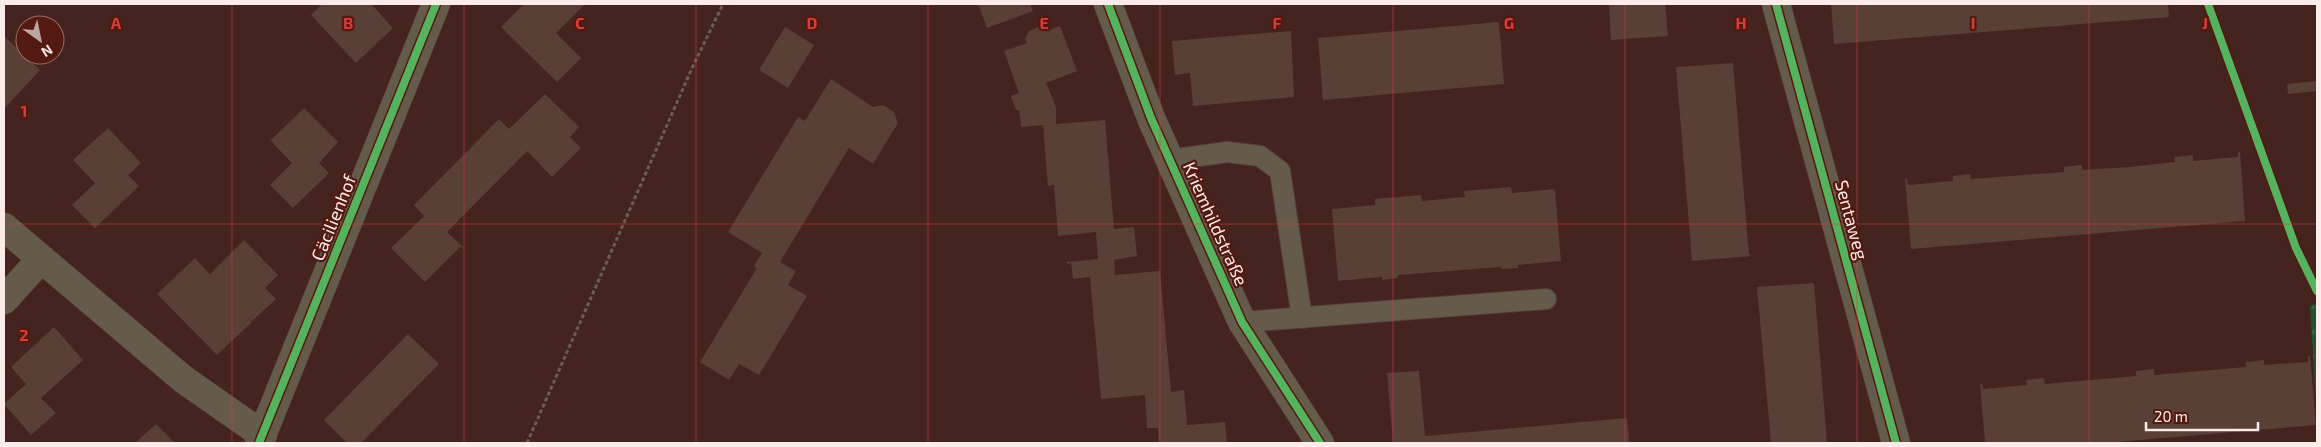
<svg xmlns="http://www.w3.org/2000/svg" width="2321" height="447" font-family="'Exo 2',sans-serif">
	<defs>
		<pattern id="park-tufts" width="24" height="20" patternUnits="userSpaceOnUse" patternTransform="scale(1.25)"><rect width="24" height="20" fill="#22532e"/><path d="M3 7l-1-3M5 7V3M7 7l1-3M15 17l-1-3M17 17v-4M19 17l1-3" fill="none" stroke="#436c4c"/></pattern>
	</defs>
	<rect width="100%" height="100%" fill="#45241f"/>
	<path fill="url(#park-tufts)" d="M2317,304V417L2310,306Z"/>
	<g fill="#593f36">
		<path d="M322,4H371L393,28L356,63L311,15Z"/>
		<path d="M524,4H585L556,33L581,58L557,82L501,27Z"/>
		<path d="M978,4H1030L1033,11L987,28Z"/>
		<path d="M1609,4H1665L1668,36L1611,40Z"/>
		<path d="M1831,4H2168L2169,17L1834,44Z"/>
		<path d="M1499,22L1504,84L1323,100L1318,38Z"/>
		<path d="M1060,26L1077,71L1046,83L1056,107V124L1105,120L1114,229L1134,227L1137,256L1114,260L1115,275L1160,271L1171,392L1184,390L1187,425L1225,422L1227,443H1159L1158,428H1147L1145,395L1101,399L1090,277L1073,279L1071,263L1067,264V262L1098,259L1096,232L1058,236L1054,185L1048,186L1043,125L1021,127L1019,110H1016L1011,96L1019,93L1004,51L1027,43L1025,39L1029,31L1038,27L1047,31Z"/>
		<path d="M785,27L814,45L788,88L759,70Z"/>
		<path d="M1291,31L1294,97L1193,106L1190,73L1175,75L1172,41Z"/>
		<path d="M4,36L40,70L4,109Z"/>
		<path d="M1733,63L1749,255L1752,256L1692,261L1676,67Z"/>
		<path d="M831,79L873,107L883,105L894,112L898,123L873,164L849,148L780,262L796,271L788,285L807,296L759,375L739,364L729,380L700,362L757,268L754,266L762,253L728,232L798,117L805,121Z"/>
		<path d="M2317,81V91L2288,94L2287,84Z"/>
		<path d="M545,94L579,127L570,137L581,148L552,177L527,151L447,232L464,248L460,247L425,282L391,248L424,216L414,205L499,119L509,129Z"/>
		<path d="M304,108L338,142L319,163L329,173L293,208L270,185L292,163L268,138L271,140Z"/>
		<path d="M108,128L141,163L128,175L139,186L95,228L72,205L95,183L73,160Z"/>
		<path d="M2238,152H2240L2245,221L1911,249L1905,179H1907L1908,185L1953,181V176L1970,174L1971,179L2064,172V167L2082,165V170L2130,167L2175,162L2174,157L2193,155V161L2238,157Z"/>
		<path d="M1511,187L1512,193L1555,189L1561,261L1518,265V268L1501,269V267L1398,275V278L1382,280V277L1338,281L1332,209L1375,205V199L1421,195L1422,201L1465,197L1464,191Z"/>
		<path d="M244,240L278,275L265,288L276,299L252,321L246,315L252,322L217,355L157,294L195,258L213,278L210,274Z"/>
		<path d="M1814,283L1827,443H1771L1757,287Z"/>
		<path d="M54,327L83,360L41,398L56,413L31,435L4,404L26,384L11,367Z"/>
		<path d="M408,334L439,364L361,443H347L324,420Z"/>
		<path d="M2308,356H2310L2316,425L2104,443H1985L1980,384H1982L1983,389L2027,385L2026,380L2044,378L2045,384L2136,376V371L2154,369V375L2246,367V362L2264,360V365L2308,362Z"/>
		<path d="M1419,371L1425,436L1627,418L1629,443H1393L1387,373Z"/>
		<path d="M156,424L175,443H135Z"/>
	</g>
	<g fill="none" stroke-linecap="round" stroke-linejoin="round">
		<defs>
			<g id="lane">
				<path d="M1170,160L1227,152L1260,156L1280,171L1302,318"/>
				<path d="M1242,322L1546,299"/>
			</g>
			<g id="street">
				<path d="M1108,4L1151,118L1242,322L1320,443"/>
				<path d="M1776,4L1896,443"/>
				<path d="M4,227L183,379L263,435"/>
				<path d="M4,300L41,259"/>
				<path d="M259,443L436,4"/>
			</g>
		</defs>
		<use href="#lane" stroke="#573f3b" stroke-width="22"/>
		<use href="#street" stroke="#573f3b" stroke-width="29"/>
		<path stroke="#6a5d53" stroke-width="3" stroke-dasharray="4 2.5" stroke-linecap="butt" d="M527,443L693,66L723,4"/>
		<use href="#lane" stroke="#655b4b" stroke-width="20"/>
		<use href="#street" stroke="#655b4b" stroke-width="28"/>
		<defs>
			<g id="cycleway">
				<path d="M1108,4L1151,118L1242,322L1320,443"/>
				<path d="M1776,4L1896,443"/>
				<path d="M2208,4L2296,248L2317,291"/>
				<path d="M259,443L436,4"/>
			</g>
		</defs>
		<use href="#cycleway" stroke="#541910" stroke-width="11"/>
		<use href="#cycleway" stroke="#56b35d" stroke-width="8"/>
	</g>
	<path fill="none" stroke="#da3c3b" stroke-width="1" stroke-opacity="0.55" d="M232,4V443M464,4V443M696,4V443M928,4V443M1160,4V443M1393,4V443M1625,4V443M1857,4V443M2089,4V443M4,224H2317"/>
	<g text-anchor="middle" stroke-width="4.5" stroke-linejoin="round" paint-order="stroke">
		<g font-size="18" fill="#fcece9" stroke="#541910">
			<text transform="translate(334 218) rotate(-68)" y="6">Cäcilienhof</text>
			<text transform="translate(1851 220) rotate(75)" y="6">Sentaweg</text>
			<text transform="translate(1215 224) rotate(66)" y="6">Kriemhildstraße</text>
		</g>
	</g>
	<g font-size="16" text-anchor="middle" font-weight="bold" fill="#da3c3b" stroke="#541910" stroke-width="4.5" stroke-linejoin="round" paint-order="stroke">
		<text x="116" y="29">A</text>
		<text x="348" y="29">B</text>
		<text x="580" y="29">C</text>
		<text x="812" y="29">D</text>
		<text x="1044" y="29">E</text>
		<text x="1277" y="29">F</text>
		<text x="1509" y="29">G</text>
		<text x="1741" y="29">H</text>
		<text x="1973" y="29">I</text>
		<text x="2205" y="29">J</text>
		<text x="24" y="117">1</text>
		<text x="24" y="341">2</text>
	</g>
	<rect width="2321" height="447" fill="none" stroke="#fcece9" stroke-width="10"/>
	<g transform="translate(40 40) rotate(147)"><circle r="24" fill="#541910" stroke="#976d67"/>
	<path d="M0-4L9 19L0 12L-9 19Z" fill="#bca6a2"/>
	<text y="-8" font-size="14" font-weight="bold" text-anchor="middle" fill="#fcece9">N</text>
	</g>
	<path d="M2146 422v8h112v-8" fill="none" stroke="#fcece9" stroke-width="2.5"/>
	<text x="2154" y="422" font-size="15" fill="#fcece9" stroke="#541910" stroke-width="4" paint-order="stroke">20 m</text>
</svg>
